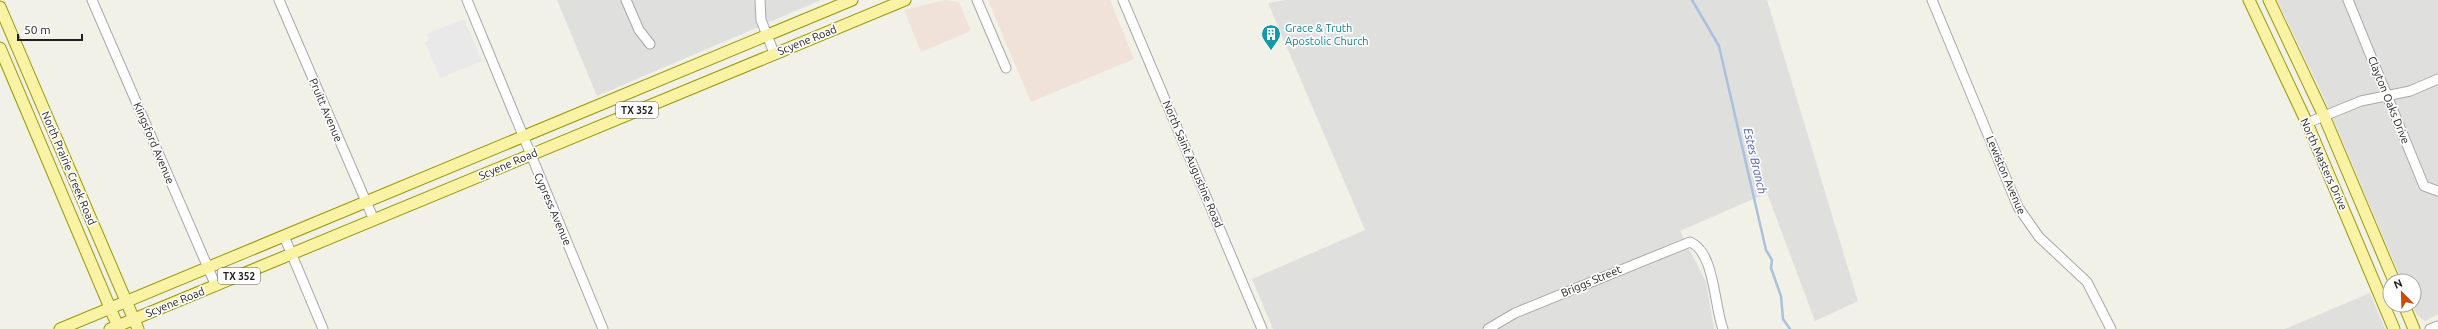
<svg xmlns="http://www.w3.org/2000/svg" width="2438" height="329" font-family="Ubuntu,sans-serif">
	<rect width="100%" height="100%" fill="#f1f1e8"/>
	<g fill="#dfdfde">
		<path d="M557,0H821L597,96Z"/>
		<path d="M1285,0H1767L1858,301L1815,321L1767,193L1680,231L1706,282L1714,329H1273L1252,279L1365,230L1268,3Z"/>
		<path d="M2277,0H2438V314L2425,321L2417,315L2412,305H2414V281H2402L2325,100Z"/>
		<path d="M2370,293L2385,329H2285Z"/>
	</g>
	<g fill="#f1e2d9">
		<path d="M944,0L959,2L971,31L921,52L904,10Z"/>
		<path d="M988,0H1110L1134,59L1031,102Z"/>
	</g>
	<path fill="#e9e9e9" d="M464,19L482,61L440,78L425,42L429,40L427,34Z"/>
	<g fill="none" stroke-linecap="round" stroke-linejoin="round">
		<path stroke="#aac0dd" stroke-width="2.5" d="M1692,0L1719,46L1766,250L1772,260L1771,268L1781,296L1783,319L1790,329"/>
		<defs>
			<g id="minor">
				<path d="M92,0L216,286"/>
				<path d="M279,0L374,220"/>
				<path d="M467,0L603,329"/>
				<path d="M626,0L639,30L650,44"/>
				<path d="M760,0L761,20L774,53"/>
				<path d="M977,0L1006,68"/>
				<path d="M1123,0L1262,329"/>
				<path d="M1932,0L2018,207L2039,237L2087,282L2111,329"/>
				<path d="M2348,0L2424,186L2438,191"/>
				<path d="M2307,123L2361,101L2410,91L2438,79"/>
				<path d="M284,236L323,329"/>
				<path d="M1488,329L1515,313L1690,242C1715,252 1714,306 1723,329"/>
				<path d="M2430,329L2438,326"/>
			</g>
			<g id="major">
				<path d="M2249,0L2307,123L2394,329"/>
				<path d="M2269,0L2324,116L2394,281"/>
				<path d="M0,7L138,329"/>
				<path d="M0,48L119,329"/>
				<path d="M2404,305L2414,329"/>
				<path d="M60,329L852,0"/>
				<path d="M110,329L905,0"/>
			</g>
		</defs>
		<use href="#minor" stroke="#a8a8a8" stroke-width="11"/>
		<use href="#major" stroke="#999a04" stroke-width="13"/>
		<use href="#minor" stroke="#fff" stroke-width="9"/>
		<use href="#major" stroke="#faf2a5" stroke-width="11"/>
	</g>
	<defs>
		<symbol id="building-pin" viewBox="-11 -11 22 30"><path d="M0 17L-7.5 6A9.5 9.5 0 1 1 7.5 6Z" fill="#0f9aa8" stroke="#fff"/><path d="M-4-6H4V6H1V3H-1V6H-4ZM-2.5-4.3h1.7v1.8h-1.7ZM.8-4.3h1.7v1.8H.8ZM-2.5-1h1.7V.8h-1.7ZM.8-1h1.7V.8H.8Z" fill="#fff"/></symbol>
	</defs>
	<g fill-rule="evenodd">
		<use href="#building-pin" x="1260" y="23" width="22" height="30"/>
	</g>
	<g text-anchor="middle" stroke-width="3.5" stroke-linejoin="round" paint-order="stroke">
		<g fill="#fff" stroke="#646464" stroke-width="1">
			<rect x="616" y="102" width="42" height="16" rx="3"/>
			<rect x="218" y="268" width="42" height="16" rx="3"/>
		</g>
		<g font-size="10" font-weight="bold" fill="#212121">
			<text x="637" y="114">TX 352</text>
			<text x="239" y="280">TX 352</text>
		</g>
		<g font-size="11" fill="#0d838f" stroke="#fff" text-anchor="start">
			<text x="1285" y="32">Grace &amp; Truth<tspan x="1285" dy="13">Apostolic Church</tspan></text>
		</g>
		<g font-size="11" fill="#212121" stroke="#fff">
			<text transform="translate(807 40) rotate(-22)" y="4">Scyene Road</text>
			<text transform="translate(2389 100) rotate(68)" y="4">Clayton Oaks Drive</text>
			<text transform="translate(326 110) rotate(67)" y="4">Pruitt Avenue</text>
			<text transform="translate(154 143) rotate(67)" y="4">Kingsford Avenue</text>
			<text transform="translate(508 164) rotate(-23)" y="4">Scyene Road</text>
			<text transform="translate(1193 164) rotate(67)" y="4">North Saint Augustine Road</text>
			<text transform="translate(2324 164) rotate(66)" y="4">North Masters Drive</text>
			<text transform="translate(69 168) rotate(67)" y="4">North Prairie Creek Road</text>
			<text transform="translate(2006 175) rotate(67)" y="4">Lewiston Avenue</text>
			<text transform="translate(553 209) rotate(67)" y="4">Cypress Avenue</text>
			<text transform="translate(1591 281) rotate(-23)" y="4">Briggs Street</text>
			<text transform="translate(175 302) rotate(-22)" y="4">Scyene Road</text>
		</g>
		<g font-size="12" font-style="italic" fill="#4f5eb0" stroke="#fff">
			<text transform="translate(1755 161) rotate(77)" y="4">Estes Branch</text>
		</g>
	</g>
	<g transform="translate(2402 293) rotate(337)"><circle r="19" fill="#ffffff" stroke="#a6a6a6"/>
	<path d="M0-3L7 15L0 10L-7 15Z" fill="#cd4a06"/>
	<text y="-6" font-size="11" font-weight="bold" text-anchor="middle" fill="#212121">N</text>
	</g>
	<path d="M18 34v6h64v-6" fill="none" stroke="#212121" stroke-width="2"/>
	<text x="24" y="34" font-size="12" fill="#212121" stroke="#ffffff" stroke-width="3" paint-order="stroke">50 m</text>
</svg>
